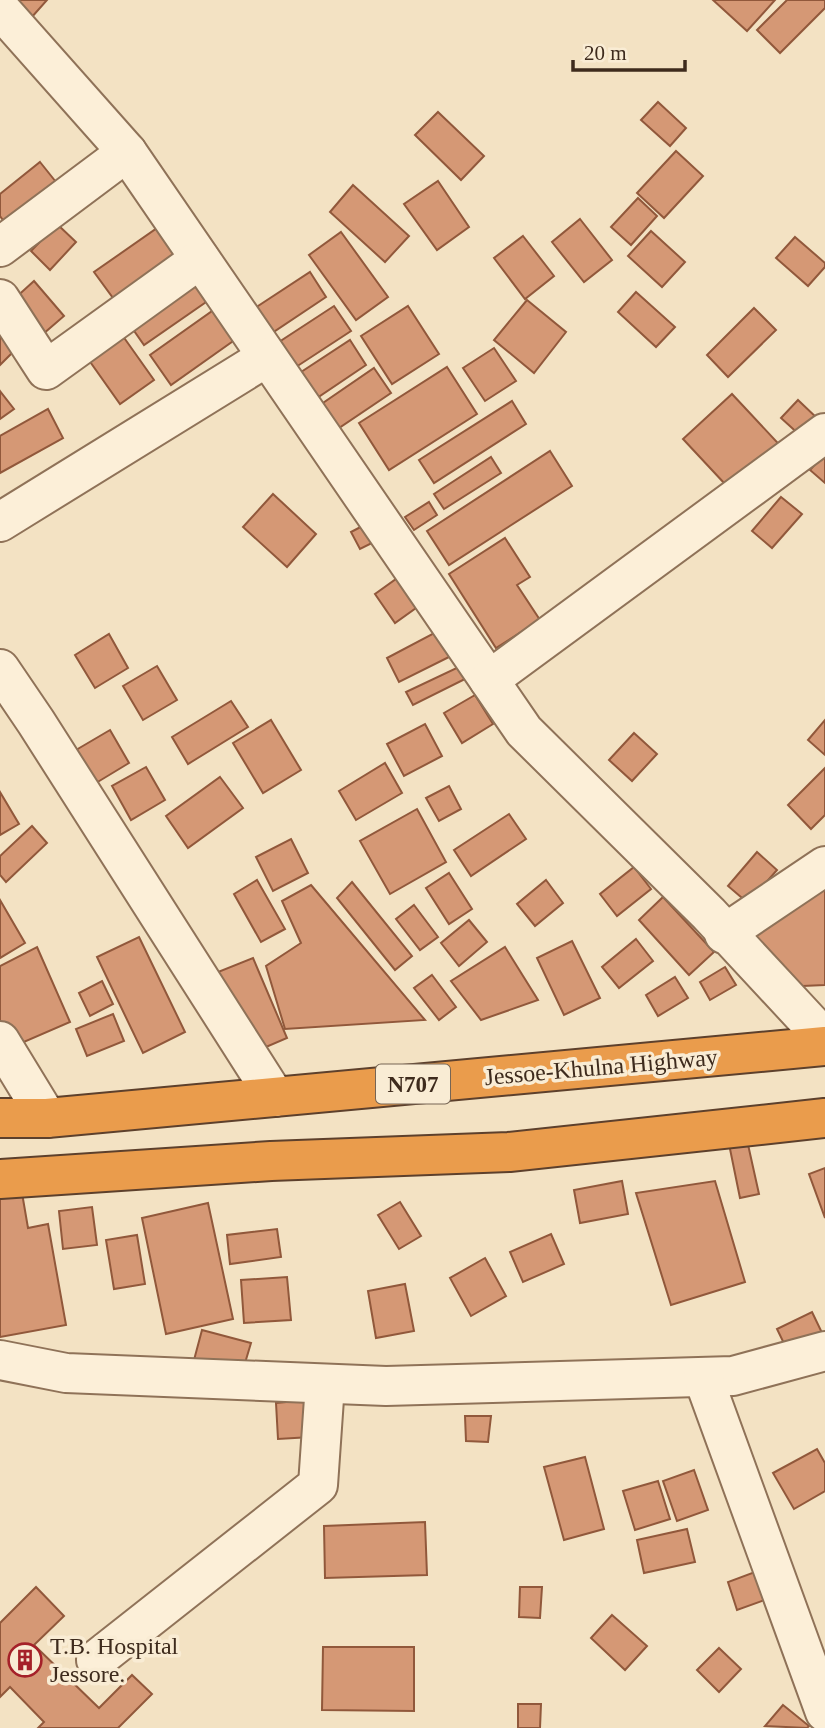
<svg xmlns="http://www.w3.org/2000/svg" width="825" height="1728" font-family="Georgia,serif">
	<rect width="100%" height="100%" fill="#f3e2c3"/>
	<g fill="#d59875" stroke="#91583b" stroke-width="2">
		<path d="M11,0H47L31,18Z"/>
		<path d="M713,0H775L747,31Z"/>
		<path d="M787,0H825V8L780,53L757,30Z"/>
		<path d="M658,102L686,128L670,146L641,120Z"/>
		<path d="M438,112L484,156L461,180L415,135Z"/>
		<path d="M676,151L703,176L664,218L637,193Z"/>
		<path d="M40,162L56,182L5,223L0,216V194Z"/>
		<path d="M438,181L469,227L437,250L404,204Z"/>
		<path d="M353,185L409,236L385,262L330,212Z"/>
		<path d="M638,198L657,216L631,245L611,227Z"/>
		<path d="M580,219L612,260L584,282L552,242Z"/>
		<path d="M57,224L76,242L50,270L31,251Z"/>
		<path d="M160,226L180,256L116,302L94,272Z"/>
		<path d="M651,231L685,262L662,287L628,256Z"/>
		<path d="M341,232L388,297L356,320L309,255Z"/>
		<path d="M523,236L554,276L525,299L494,258Z"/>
		<path d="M795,237L825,263V267L808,286L776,258Z"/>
		<path d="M188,269L209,300L144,345L123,315Z"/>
		<path d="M310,272L326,297L272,333L255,308Z"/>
		<path d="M34,281L64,316L43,334L13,300Z"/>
		<path d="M636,292L675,327L656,347L618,312Z"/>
		<path d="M527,300L566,332L534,373L494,340Z"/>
		<path d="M334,306L351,331L296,367L279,342Z"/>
		<path d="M408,306L439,354L392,384L361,336Z"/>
		<path d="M754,308L776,330L728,377L707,355Z"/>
		<path d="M215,309L236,339L171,385L150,355Z"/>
		<path d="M120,332L154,380L120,404L86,356Z"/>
		<path d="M0,335L15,350L0,365Z"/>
		<path d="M350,340L366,365L311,402L295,376Z"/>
		<path d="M494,348L516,381L485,401L463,368Z"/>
		<path d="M447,367L477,414L389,470L359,423Z"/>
		<path d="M374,368L391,393L336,430L320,405Z"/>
		<path d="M0,391L14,409L0,419Z"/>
		<path d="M732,394L788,454L739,499L683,439Z"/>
		<path d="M798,400L818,419L802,437L781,418Z"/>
		<path d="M512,401L526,424L434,483L419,460Z"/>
		<path d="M48,409L63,438L0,473V436Z"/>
		<path d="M550,451L572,486L449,565L427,531Z"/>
		<path d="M825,453V483L810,470Z"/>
		<path d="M491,457L501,473L444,509L434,494Z"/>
		<path d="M273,494L316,534L287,567L243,527Z"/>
		<path d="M781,497L802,514L772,548L752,531Z"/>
		<path d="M429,502L437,515L414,530L405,517Z"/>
		<path d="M372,521L380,539L360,549L351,532Z"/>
		<path d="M505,538L530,577L517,585L540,620L496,648L449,574Z"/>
		<path d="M403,574L423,603L395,623L375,594Z"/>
		<path d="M438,631L451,656L399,682L387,658Z"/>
		<path d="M109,634L128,668L95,688L75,655Z"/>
		<path d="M465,664L471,676L413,705L406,692Z"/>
		<path d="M157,666L177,700L143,720L123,686Z"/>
		<path d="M475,695L493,724L462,743L444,713Z"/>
		<path d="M231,701L248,727L188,764L172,737Z"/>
		<path d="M271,720L301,770L263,793L233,743Z"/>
		<path d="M825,720V755L808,740Z"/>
		<path d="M425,724L442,756L404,776L387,744Z"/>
		<path d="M110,730L129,763L96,783L76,750Z"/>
		<path d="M634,733L657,754L632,781L609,760Z"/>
		<path d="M385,763L402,793L356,820L339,791Z"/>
		<path d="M146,767L165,800L131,820L112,786Z"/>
		<path d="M825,768V815L811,829L788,805Z"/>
		<path d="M220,777L243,808L188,848L166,816Z"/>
		<path d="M449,786L461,809L439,821L426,798Z"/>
		<path d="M0,792L19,824L0,835Z"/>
		<path d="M417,809L446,862L390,894L360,841Z"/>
		<path d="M509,814L526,839L471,876L454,850Z"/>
		<path d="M32,826L47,843L6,882L0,875V856Z"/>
		<path d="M291,839L308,873L273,891L256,857Z"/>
		<path d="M757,852L777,870L748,903L728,886Z"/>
		<path d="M634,867L651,889L617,916L600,894Z"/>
		<path d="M449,873L472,909L449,924L426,888Z"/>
		<path d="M257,880L285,929L261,942L234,894Z"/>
		<path d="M546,880L563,903L535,926L517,904Z"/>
		<path d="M352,882L412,956L395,970L337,898Z"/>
		<path d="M825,882V985L780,987L746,926Z"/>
		<path d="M311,885L425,1020L285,1029L266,966L301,943L282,901Z"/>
		<path d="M663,897L714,952L689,975L639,920Z"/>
		<path d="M0,900L25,943L0,958Z"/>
		<path d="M414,905L438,937L420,950L396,919Z"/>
		<path d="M469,920L487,942L459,966L441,943Z"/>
		<path d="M139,937L185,1032L143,1053L97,957Z"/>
		<path d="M636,939L653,961L619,988L602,967Z"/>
		<path d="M572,941L600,998L564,1015L537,958Z"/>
		<path d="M37,947L70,1022L10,1048L0,1027V966Z"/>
		<path d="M505,947L538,1000L481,1020L451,981Z"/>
		<path d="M253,958L287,1038L252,1053L218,972Z"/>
		<path d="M725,967L736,985L710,1000L700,982Z"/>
		<path d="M432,975L456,1007L439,1020L414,988Z"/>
		<path d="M675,977L688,998L658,1016L646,995Z"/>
		<path d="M102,981L113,1004L90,1016L79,993Z"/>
		<path d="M113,1014L124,1041L87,1056L76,1029Z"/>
		<path d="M747,1140L759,1194L740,1198L729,1144Z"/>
		<path d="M825,1168V1218L809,1174Z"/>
		<path d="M622,1181L628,1214L580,1223L574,1190Z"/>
		<path d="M715,1181L745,1282L671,1305L636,1193Z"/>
		<path d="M22,1193L28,1228L48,1224L66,1325L0,1337V1197Z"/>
		<path d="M400,1202L421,1236L399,1249L378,1215Z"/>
		<path d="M208,1203L233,1319L166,1334L142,1218Z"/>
		<path d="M92,1207L97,1245L63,1249L59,1211Z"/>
		<path d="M277,1229L281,1257L230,1264L227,1235Z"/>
		<path d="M551,1234L564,1264L523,1282L510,1252Z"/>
		<path d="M137,1235L145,1284L114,1289L106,1240Z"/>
		<path d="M485,1258L506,1296L471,1316L450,1278Z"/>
		<path d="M287,1277L291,1320L244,1323L241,1280Z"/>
		<path d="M405,1284L414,1331L376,1338L368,1291Z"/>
		<path d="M812,1312L825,1339L792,1360L777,1329Z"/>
		<path d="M202,1330L251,1343L242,1373L194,1360Z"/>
		<path d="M308,1400L311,1437L278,1439L276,1403Z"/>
		<path d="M465,1416H491L488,1442L466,1441Z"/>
		<path d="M817,1449L825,1463V1491L794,1509L773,1473Z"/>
		<path d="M585,1457L604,1529L564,1540L544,1467Z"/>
		<path d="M694,1470L708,1510L677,1521L663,1481Z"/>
		<path d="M658,1481L670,1519L635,1530L623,1491Z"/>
		<path d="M425,1522L427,1575L325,1578L324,1526Z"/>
		<path d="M687,1529L695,1562L644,1573L637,1540Z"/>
		<path d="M763,1569L773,1597L737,1610L728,1582Z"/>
		<path d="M36,1587L64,1616L34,1645L99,1708L132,1675L152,1694L118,1728H38L44,1722L10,1687L0,1697V1623Z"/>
		<path d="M520,1587H542L540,1618L519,1617Z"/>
		<path d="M612,1615L647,1646L625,1670L591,1638Z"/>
		<path d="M323,1647H414V1711L322,1710Z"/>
		<path d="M719,1648L741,1669L719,1692L697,1670Z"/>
		<path d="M518,1704H541L540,1728H518Z"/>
		<path d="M783,1705L809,1726L807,1728L765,1726Z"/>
	</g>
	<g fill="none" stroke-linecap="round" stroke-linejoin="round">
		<defs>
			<g id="minor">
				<path d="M0,9L127,152L524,731L709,914L825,1039"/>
				<path d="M0,247L127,152"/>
				<path d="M0,299L46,370L200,259"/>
				<path d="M0,522L267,357"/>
				<path d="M0,669L36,722L275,1097"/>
				<path d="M489,680L825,433"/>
				<path d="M724,934L825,866"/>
				<path d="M0,1041L47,1118"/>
				<path d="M0,1360L66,1373L386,1386L733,1376L825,1351"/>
				<path d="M703,1377L825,1712"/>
				<path d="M96,1660L318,1485L325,1384"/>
			</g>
			<g id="highway">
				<path d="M0,1118H47L825,1046"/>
				<path d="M0,1179L271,1161L509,1152L825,1118"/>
			</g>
		</defs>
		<use href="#minor" stroke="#8f7258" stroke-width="42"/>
		<use href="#highway" stroke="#5d402c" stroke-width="42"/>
		<use href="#minor" stroke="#fcefd8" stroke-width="38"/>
		<use href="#highway" stroke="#ea9c4c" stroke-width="38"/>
	</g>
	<defs>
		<symbol id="building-ring" viewBox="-11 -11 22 22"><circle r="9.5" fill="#f9ecd4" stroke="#a52129" stroke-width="1.5"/><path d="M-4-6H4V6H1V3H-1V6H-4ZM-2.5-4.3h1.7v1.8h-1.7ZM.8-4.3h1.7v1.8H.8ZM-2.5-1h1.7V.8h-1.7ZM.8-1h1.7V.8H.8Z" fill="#a52129"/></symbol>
	</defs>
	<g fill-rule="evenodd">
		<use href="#building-ring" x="6" y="1641" width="38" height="38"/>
	</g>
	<g text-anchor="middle" stroke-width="7" stroke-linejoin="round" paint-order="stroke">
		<rect fill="#f9ecd4" stroke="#766554" stroke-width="2" x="376" y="1064.5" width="74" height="39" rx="5"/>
		<g font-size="23" font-weight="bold" fill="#3e2b1d">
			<text x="413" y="1092">N707</text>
		</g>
		<g font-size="24" fill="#3e2b1d" stroke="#f9ecd4">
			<text transform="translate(601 1067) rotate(-5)" y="8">Jessoe-Khulna Highway</text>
		</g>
		<g font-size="24" fill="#3e2b1d" stroke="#f9ecd4" text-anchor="start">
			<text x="50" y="1654">T.B. Hospital<tspan x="50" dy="28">Jessore.</tspan></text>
		</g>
	</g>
	<path d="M573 60v10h112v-10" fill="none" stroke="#3e2b1d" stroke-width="3.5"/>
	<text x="584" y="60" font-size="21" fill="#3e2b1d" stroke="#f9ecd4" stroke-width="5" paint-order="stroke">20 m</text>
</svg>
